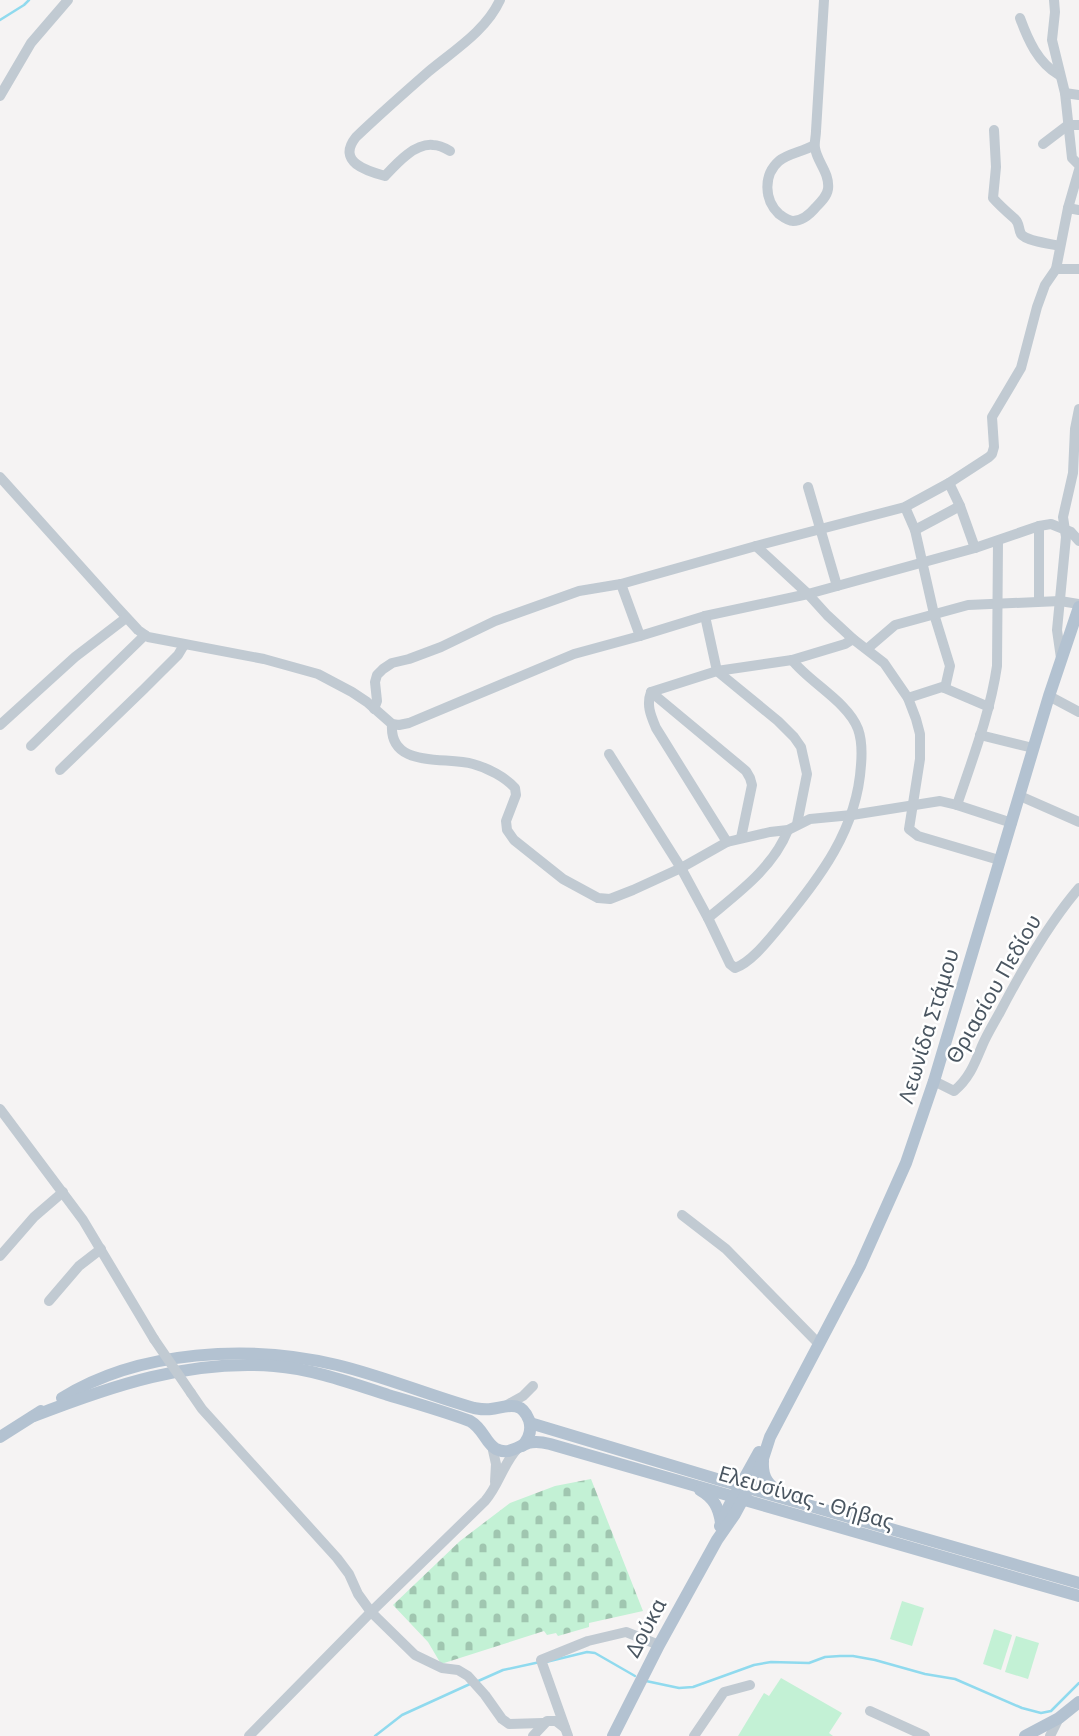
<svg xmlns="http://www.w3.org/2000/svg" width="1079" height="1736" font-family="'Noto Sans',sans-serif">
	<defs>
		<pattern id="cemetery-stones" width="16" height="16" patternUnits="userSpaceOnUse" patternTransform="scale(1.75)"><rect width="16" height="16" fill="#c3f1d5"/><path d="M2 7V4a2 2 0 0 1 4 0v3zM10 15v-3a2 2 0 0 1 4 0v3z" fill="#a0c6b0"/></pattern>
	</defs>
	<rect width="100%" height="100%" fill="#f5f3f3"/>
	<g fill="#c3f1d5">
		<path d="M902,1601L924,1608L912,1646L890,1639Z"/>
		<path d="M994,1629L1012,1635L1001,1670L983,1664Z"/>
		<path d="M1016,1636L1039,1643L1028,1679L1005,1672Z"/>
		<path d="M781,1678L842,1713L829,1733L833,1736H738L764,1693L769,1696Z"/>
	</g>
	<path fill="url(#cemetery-stones)" d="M591,1479L643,1611L589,1623V1627L558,1636L556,1633L547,1635L544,1631L441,1664L428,1642L393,1605L460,1541L510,1503L555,1486Z"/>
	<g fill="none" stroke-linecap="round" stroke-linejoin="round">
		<g stroke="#90daee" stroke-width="2.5">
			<path d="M0,20L24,5L29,0"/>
			<path d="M546,1662L587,1652L595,1653L635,1676"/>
			<path d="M646,1681L679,1688L693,1687L754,1665L771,1662L809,1663L825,1657L840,1656H853L875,1660L925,1674L955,1679L1022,1708L1041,1713L1051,1711L1079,1683"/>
			<path d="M476,1682L503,1670L540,1662"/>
			<path d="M375,1736L402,1715L470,1684"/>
		</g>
		<g stroke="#c1cad2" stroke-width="10">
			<path d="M1054,0L1055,12L1052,40L1065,93L1072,158L1079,165"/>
			<path d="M1020,18C1028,40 1038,63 1059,75"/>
			<path d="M1065,93L1079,95"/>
			<path d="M0,96L31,43L68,0"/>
			<path d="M994,130L996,167L993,198C1000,206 1007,212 1015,219C1020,224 1018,228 1021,234C1026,241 1051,244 1060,246"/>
			<path d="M1043,144L1068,125H1079"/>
			<path d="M814,145C803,152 789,153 779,161C763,175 764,200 779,214C783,217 788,221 793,221C802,221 811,213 816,207C821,202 827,196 828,189C830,173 817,162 815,148C814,142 816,137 816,131L824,0"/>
			<path d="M450,151C445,148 439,145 433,145C415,143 397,163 385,176C367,171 336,162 356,137C379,115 404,93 428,72C453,51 486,31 500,0"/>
			<path d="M1068,208L1079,210"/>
			<path d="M1056,269H1079"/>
			<path d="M0,477L116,606L138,630L148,637L264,659L318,674L352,692L367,702L392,724L399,725L409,723L574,654L640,636L705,616L808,594L975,548L1039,526L1051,524L1071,532L1079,541"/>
			<path d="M949,483L960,506L975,548"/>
			<path d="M808,487L837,586"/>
			<path d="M905,507L915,530L934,614L950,666L945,688"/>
			<path d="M915,530L960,506"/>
			<path d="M756,546L808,594L827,615L853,639L884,663L908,698L916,719L920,734V759L909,829L918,836L999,860"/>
			<path d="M621,584L640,636"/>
			<path d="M1039,601V526"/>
			<path d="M705,616L717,671L778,721L794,737L801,747L807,774L797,824"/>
			<path d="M867,649L895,625L968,605L1060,601L1079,604"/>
			<path d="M1061,658L1057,630L1066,537L1063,517L1073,473L1075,429L1079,409"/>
			<path d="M651,692L746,771L750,778L752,785L741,838"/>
			<path d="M1049,696L1079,712"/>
			<path d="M908,698L942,687L989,707"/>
			<path d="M374,709L377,701L375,682L377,675L383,669L392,663L409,659L441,647L495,621L579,591L621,584L756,546L905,507L949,483L989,457L992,454L994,447L992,417L1021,368L1037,307L1045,285L1056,269L1068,208L1079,170"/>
			<path d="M392,724C389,769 445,756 473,764C488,768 505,777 515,788L516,795L506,821L507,830L514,840L563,879L598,898L610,899L633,890L681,868L727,842L770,832L788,830L810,819L852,815L940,801L957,805L1012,823"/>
			<path d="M0,725L75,657L126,618"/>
			<path d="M980,735L1033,748"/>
			<path d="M31,746L145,635"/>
			<path d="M609,754L681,868L708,918L730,964L735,968C752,962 770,938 781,925C820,877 857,830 861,765C862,753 862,740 858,729C848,702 809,682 792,660"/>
			<path d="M60,770L144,689L178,655L184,645"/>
			<path d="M1020,796L1079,822"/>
			<path d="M957,805C972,760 990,714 997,666L998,541"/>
			<path d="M727,842L656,728C651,716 646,705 651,692L717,671L792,660L845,644L853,639"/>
			<path d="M708,918C738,893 773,868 788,830"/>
			<path d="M934,1081L954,1091C969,1079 975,1063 982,1046C987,1034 994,1023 1000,1012C1022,970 1048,924 1079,888"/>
			<path d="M0,1109L83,1220L154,1339"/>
			<path d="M682,1215L726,1249L819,1344"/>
			<path d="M0,1256L34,1217L63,1192"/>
			<path d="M49,1301L79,1266L101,1249"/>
			<path d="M191,1393L202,1409L337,1558L349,1574L358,1594L371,1612L415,1655L442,1668L458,1670L468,1676L485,1695L502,1719L509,1724L543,1723"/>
			<path d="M507,1405L523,1396L533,1386"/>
			<path d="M492,1446L496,1464L495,1482"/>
			<path d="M870,1711L925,1736"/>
			<path d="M249,1736L371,1612L485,1501C499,1485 503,1464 517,1449"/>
			<path d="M533,1736L547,1721H556L565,1728"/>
			<path d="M568,1736L541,1660L588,1641L626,1632L659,1645"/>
			<path d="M694,1736L724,1692L750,1685"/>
			<path d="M1050,1736L1059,1718"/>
		</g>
		<g stroke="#b3c2d1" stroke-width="12">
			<path d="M62,1398C139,1350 250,1344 337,1365C383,1376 428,1395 474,1408C480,1409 485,1410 491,1409C506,1407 521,1399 529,1420C532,1430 529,1439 522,1446"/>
			<path d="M34,1416C111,1386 190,1359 274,1366C313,1369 351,1383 388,1395C415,1403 443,1411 470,1421C484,1429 485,1443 496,1449C509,1455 517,1447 528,1443C536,1441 542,1442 550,1444L1079,1596"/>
			<path d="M530,1423L720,1480L1079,1583"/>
			<path d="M0,1437L41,1411"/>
			<path d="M763,1461C762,1477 768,1486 782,1493"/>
			<path d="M700,1490C714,1498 719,1508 721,1523"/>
			<path d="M720,1526L729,1506L759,1452"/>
			<path d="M613,1736L659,1645L717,1540L735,1514L749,1488L760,1468L770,1437L860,1266L906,1163L934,1081L1049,696L1079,607"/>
			<path d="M1025,1736L1059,1718L1079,1702"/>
		</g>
		<path stroke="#c1cad2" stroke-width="10" d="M154,1339L191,1393"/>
	</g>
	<g text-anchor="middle" stroke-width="5" stroke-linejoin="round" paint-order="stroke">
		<g font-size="21" fill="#4a5661" stroke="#fff">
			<text transform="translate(994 989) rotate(-60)" y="7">Θριασίου Πεδίου</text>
			<text transform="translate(929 1026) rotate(-73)" y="7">Λεωνίδα Στάμου</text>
			<text transform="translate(806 1498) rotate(16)" y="7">Ελευσίνας - Θήβας</text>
			<text transform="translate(646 1628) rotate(-62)" y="7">Δούκα</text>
		</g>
	</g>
</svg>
